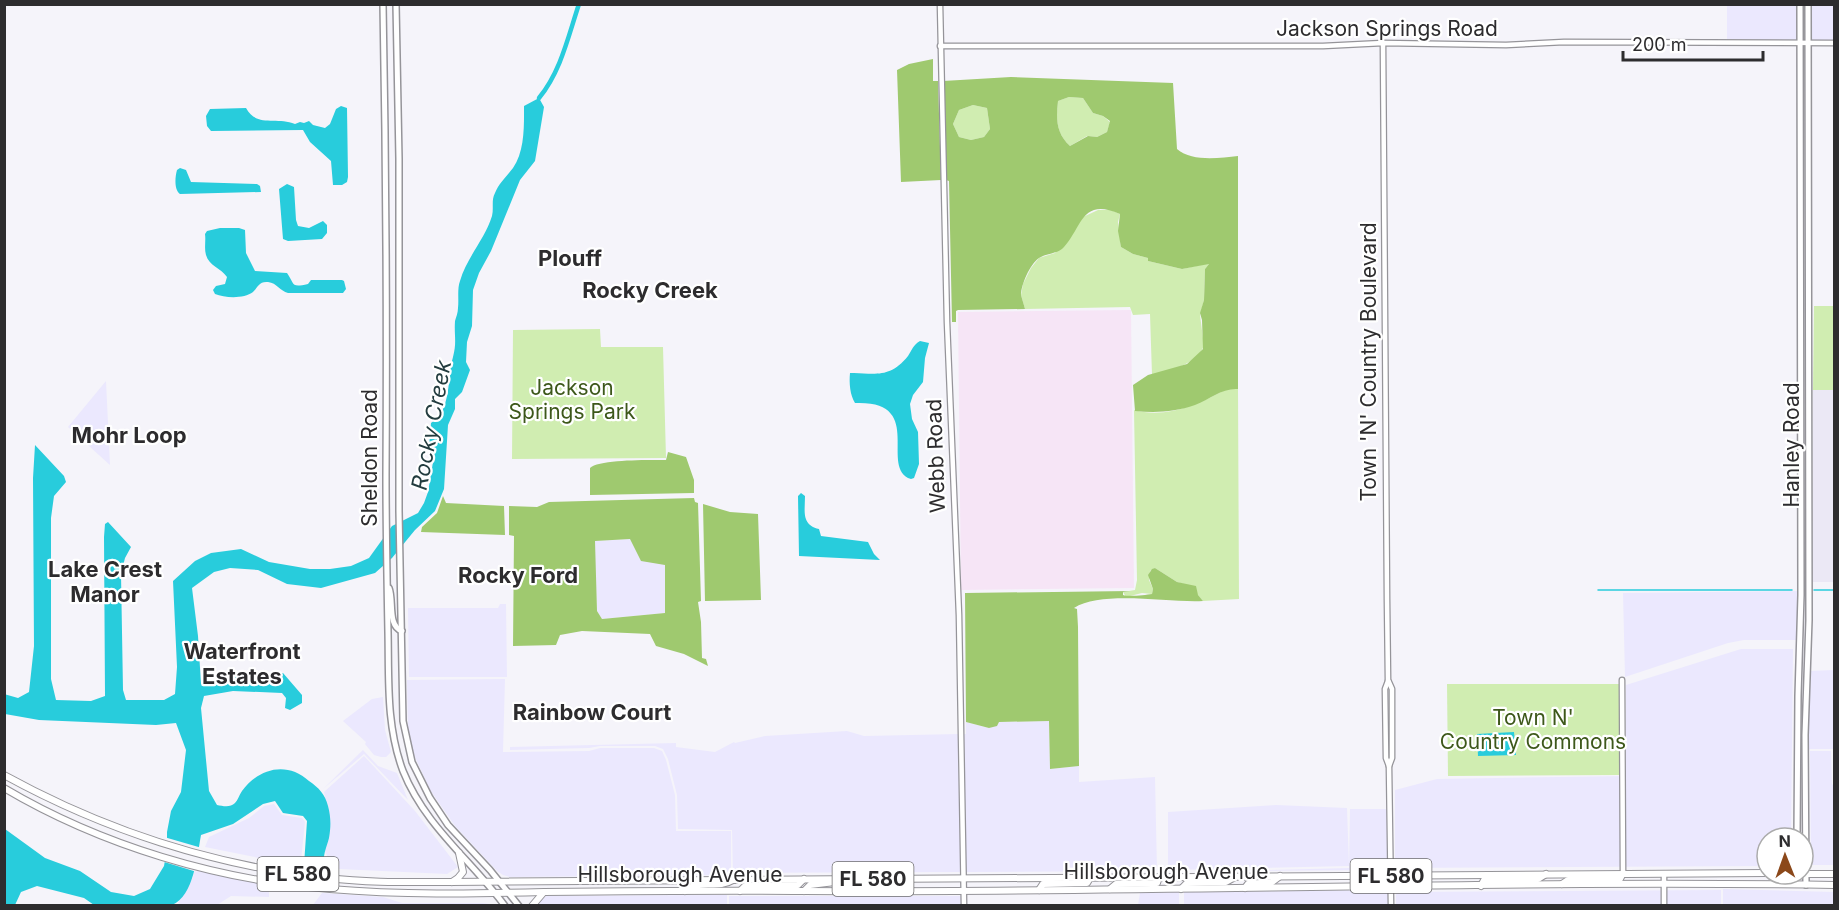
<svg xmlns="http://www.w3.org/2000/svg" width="1839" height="910" font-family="Inter,sans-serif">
	<rect width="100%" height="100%" fill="#f5f4fa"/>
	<g fill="#ebe8fe">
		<path d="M1727,5H1798V41L1727,39Z"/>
		<rect x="1811" y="5" width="23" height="36"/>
		<path d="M106,381L110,465L68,427Z"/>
		<path d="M631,539L665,565V613L602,619L597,611L594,541Z"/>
		<path d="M1799,591L1798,640H1744L1728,643L1625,677L1623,593Z"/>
		<path d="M500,604H506L507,677H409L408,608H498Z"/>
		<path d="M1741,649H1793L1791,838H1767V866L1395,868V790L1437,779L1626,776V685Z"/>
		<path d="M1834,670V783L1833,749H1810L1808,751V865L1810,867H1814H1808V735L1810,671Z"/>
		<path d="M505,679L503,752L589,751L600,748H654L662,751L666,760L675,795L676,831H731V875L510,877L503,875L497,871L455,826L430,790L415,757L408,732L407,680Z"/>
		<path d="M383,697L385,730L391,752L386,757H381L374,755L365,744L366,742L343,721L372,699Z"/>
		<path d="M1049,721L1050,769L1079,766V782L1155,777L1157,871L966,872L964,734H966V722L989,728L999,722Z"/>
		<path d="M847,731L864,736L959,734L961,872L733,873L732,830L678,829L677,795L668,759L663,749L655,746H600L589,748L510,750V747L676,743V747L715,752L734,742L735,743L765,736Z"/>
		<path d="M363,750L378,766L397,773L408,800L364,754L323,789Z"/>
		<path d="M1810,751H1831L1832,784L1834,786V865H1811Z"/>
		<path d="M364,756L415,811L458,867L447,874L339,869L330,861L324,850L330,820L324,792Z"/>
		<path d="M274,804L282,815L302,818L305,822L301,861L304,867L205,847L209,837L249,818L264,806Z"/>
		<path d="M1276,805L1347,808L1349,866L1168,870V812Z"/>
		<path d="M1350,809H1387L1388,870L1232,871L1349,868Z"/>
		<path d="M195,869L269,885V897L231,896L217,905H182L178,903L193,877Z"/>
		<path d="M1723,889L1834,892V905H1723Z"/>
		<path d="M1388,890V905H1184V892Z"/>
		<path d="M1721,890V905L1396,906V892Z"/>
		<path d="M1179,892V905H1138L1140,893Z"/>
		<path d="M322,893L383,897L402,903H483L498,905H313Z"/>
		<path d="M727,895V905L534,906L546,896Z"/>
		<path d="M729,896H961L962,905L729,906Z"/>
	</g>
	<rect fill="#ebe8f5" x="1813" y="390" width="21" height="192"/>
	<path fill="#f6e5f6" d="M1131,310L1134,588L961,590L958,312Z"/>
	<g fill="#d0edb1">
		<path d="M1069,97L1083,98L1093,113L1103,116L1110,122L1107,132L1097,137L1087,136L1070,146C1056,133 1056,119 1058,101Z"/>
		<path d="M973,105L987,108L990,129L984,137L971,140L959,137L953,124L959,110Z"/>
		<path d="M1098,210H1111L1120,214L1118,222L1121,247L1133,254L1148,258V261L1182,269L1210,263L1205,269L1204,300L1200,315L1204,346C1196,364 1171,371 1152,375L1150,314L1133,315L1130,307L1025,309L1021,295L1023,284L1031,268L1039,258L1055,253L1083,217Z"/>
		<path d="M1814,306H1834V390H1813Z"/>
		<path d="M600,329L601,347H663L666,458L512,459L513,330Z"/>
		<path d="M1228,388L1238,389L1239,599L1203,601L1190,586L1177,582L1155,568L1150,571L1149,580L1153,589L1152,594L1142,593L1126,597L1123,592L1135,590L1137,580L1134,410C1166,419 1200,404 1228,388Z"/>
		<path d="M1447,684H1619L1620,775L1448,776Z"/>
	</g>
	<g fill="#9fc96f" fill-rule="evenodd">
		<path d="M933,59V81H938L941,180L901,182L897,70L909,64Z"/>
		<path d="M1011,77L1173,83L1177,149C1192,162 1219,158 1238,156V389C1222,388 1210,399 1195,405C1175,412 1156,413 1135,411L1133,385L1148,375L1187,364L1203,349L1202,320L1200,313L1204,300L1205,269L1209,264L1182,269L1148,261V258L1133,254L1121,247L1118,231L1120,214C1081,197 1082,228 1064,247C1058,254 1047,253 1039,258C1030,264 1021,285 1021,295C1022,299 1024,305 1025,309L958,310L956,311V322H952L949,181L946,180L943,81ZM1069,97L1083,98L1093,113L1103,116L1110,121L1107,132L1097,137L1088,136L1070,146C1056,133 1056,119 1058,101ZM973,105L987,108L990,129L984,137L971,140L959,137L953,124L959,110Z"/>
		<path d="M668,452L686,457L694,480V493L590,495V468C599,459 651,460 666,460Z"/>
		<path d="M443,496L446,503L504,506L505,535L421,532L422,527L437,513Z"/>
		<path d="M694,498L695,502L698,503L701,601L698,602L701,622L702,658L706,659L708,666L684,654L656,646L650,634L582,631L560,635L556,645L513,646L514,536L509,535V506L537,507L549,502ZM630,539L641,561L665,565V613L602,619L597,611L595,541Z"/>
		<path d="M703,504L730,512L758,514L761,600L705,601Z"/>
		<path d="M1155,568L1177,582L1196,586L1198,595L1203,601C1169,603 1102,590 1074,608L1077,609L1078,627L1079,766L1050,769L1049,721L999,722L997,726L989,728L966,722L965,593L1130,591L1123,592V595C1129,597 1145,595 1152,594L1153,589L1148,575L1152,569Z"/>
	</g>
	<g fill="#28ccdc">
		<path d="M539,98L544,107L535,161L520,180L491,251L479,273L473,290L472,326L467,342L466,362L470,370L462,392L455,399V409L448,425L444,489L435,511L415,530L392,558L375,573L321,588L287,584L258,570L230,568L214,572L192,588L198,636L201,684L211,686L226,674C243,679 267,679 283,673L302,695V703L290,710L285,708L286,698L282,693L233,691L204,696L201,708L209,791L217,805C223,806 230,808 235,803C238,800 239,795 242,791C259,768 287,761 309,781C319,788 325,794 328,806C331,817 331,827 329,838C326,849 323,854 324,865L312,867L304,865L307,821L303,816L283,813L275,801L263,804L233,824L201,835C197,856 194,896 172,905H94L84,898L37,886L21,892L15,905H5V829L45,858L80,871L111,892L134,896L150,889L164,866L167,849V832L171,811L181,792L186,750L176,723L156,725L39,720L5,714L4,694L18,698L29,692L34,646L33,478L35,445L64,476L66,482L54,496L51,518V679L56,700L91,701L105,696L104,537L105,524L108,522L131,547L125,558L121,574L123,690L126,700H164L175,694L177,667L173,581L195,561L211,553L241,549L269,562L310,569H330L351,566L369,558L392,526L418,513L424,503L428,492L434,456L429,447L431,423C452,410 447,378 453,357C457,342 454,336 455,321C456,317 458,313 458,308C459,299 457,289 460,281C467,257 485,239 492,216C494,208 491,200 495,193C499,183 507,176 513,168C525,151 524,125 524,106Z"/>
		<path d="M341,106L347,108L348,177L347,182L342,185H333L331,161L310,142L303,130L211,131L207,126L206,116L210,109L246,108C257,128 276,116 295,124L300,122L304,123L309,121L313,125L325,128L330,124L336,109Z"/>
		<path d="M180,168L186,170L191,182L257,184L260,186L261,192L180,194C174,190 175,177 177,170Z"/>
		<path d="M287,184L294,187L296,220L298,226L309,228L323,221L327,225V233L322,239L288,241L283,239L279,189Z"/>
		<path d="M220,228H239L245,230L246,253L255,271L287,273C295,284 290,288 308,284L311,280H342L344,281L346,289L343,293H288C280,291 277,283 268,282C259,281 258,287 253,292C244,299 225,298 215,294L213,290L216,286L225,284L227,277C221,268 209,266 206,255C204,248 206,241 205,234L207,231Z"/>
		<path d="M920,341L929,343L925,358L923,382L913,395L910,404L912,419L918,432L919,464L914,478L911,479C878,468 927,400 855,403C850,395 849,383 850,373H854C878,374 891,377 908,356C912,350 913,345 920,341Z"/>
		<path d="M801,493L805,496C805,511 801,525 819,529L821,536L868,542L874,554L880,560L799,556L798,496Z"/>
		<path d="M1514,732L1516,755L1478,756L1477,734Z"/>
	</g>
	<path fill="#f5f4fa" d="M164,837L202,848L197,872L161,861Z"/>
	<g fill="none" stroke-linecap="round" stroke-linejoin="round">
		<g stroke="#28ccdc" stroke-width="1.5">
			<path d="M1598,590H1792"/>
			<path d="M1814,590H1834"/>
		</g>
		<path stroke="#28ccdc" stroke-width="4.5" d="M539,98C561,71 568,37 579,4"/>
		<defs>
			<g id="tertiary">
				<path d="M940,4L947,322L959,615L964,906"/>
				<path d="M1383,43L1387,599L1388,680L1392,689V758L1389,766"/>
				<path d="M940,46H1323L1383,43L1506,45L1564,42L1834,43"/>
				<path d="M1622,680L1623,873"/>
				<path d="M1388,681L1385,689L1386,758L1389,766L1391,906"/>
				<path d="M1664,874V906"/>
			</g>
			<g id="secondary">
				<path d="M383,4C386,162 387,319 386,476C386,528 387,580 388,632C389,679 386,726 403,771C425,826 471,860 505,906"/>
				<path d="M396,4L399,159V511L403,721L412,762L430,798L448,825L490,870L519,906"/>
				<path d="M389,588C394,600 387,626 402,631"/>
				<path d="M1797,838L1798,696L1801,595L1800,4"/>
				<path d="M1806,885L1805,735L1809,620L1808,4"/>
			</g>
			<g id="primary">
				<path d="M4,775C104,830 215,866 328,878C368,883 410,882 451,882L1767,873"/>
				<path d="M4,788C102,846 218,880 330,889C401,895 472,894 544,892C630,891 717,890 804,891C1147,893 1491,880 1834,885"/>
				<path d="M1800,874H1834"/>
				<path d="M452,882L458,878L463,872L459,853"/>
				<path d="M1562,884L1568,880L1620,879L1623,873"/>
				<path d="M1481,886L1484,880L1538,879L1546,874"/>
				<path d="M1245,888L1248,884L1272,882L1280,876"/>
				<path d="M1110,889L1116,884L1157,883L1159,877"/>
				<path d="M1181,889L1187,883L1226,882L1235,877"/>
				<path d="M1039,890L1043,884L1087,883L1090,878"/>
				<path d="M685,891C703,878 716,890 733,880"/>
				<path d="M740,891L745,886L798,885L804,879"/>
				<path d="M804,891L810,885L843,881"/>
				<path d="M843,891L847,887L873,886L876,879"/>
				<path d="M532,906L543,893"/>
			</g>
		</defs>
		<use href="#tertiary" stroke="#959499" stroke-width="7"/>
		<use href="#secondary" stroke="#959499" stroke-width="8"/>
		<use href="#primary" stroke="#959499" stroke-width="8"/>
		<use href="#tertiary" stroke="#fff" stroke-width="4.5"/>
		<use href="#secondary" stroke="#fff" stroke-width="5"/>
		<use href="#primary" stroke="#fff" stroke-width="6"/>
	</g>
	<g text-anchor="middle" stroke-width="4.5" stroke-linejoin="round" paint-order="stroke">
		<g fill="#fff" stroke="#6c6b6d" stroke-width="1.5">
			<rect x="257.5" y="857" width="81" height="34" rx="4.5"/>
			<rect x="1350.5" y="859" width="81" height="34" rx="4.5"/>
			<rect x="832.5" y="862" width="81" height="34" rx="4.5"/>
		</g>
		<g font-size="20" font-weight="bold" fill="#2d2c2e">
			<text x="298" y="881">FL 580</text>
			<text x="1391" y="883">FL 580</text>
			<text x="873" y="886">FL 580</text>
		</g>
		<g font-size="21" fill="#2d2c2e" stroke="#fff">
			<text x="1387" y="36">Jackson Springs Road</text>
			<text transform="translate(1369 362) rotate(-90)" y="7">Town 'N' Country Boulevard</text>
			<text transform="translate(1792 445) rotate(-90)" y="7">Hanley Road</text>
			<text transform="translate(936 456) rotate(-92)" y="7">Webb Road</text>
			<text transform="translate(370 458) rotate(-90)" y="7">Sheldon Road</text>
			<text x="1166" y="879">Hillsborough Avenue</text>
			<text x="680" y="882">Hillsborough Avenue</text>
		</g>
		<g font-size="21" fill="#3d581a" stroke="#fff">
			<text x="572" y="395">Jackson<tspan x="572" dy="24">Springs Park</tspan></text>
			<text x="1533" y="725">Town N'<tspan x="1533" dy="24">Country Commons</tspan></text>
		</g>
		<g font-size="22" font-weight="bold" fill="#2d2c2e" stroke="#fff">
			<text x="570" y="266">Plouff</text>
			<text x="650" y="298">Rocky Creek</text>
			<text x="129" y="443">Mohr Loop</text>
			<text x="105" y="577">Lake Crest<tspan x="105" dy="25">Manor</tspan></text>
			<text x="518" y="583">Rocky Ford</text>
			<text x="242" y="659">Waterfront<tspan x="242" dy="25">Estates</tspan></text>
			<text x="592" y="720">Rainbow Court</text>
		</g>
		<g font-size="22" font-style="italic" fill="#233c3f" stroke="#fff">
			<text transform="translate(431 425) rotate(-79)" y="8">Rocky Creek</text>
		</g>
	</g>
	<rect width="1839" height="910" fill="none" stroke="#2d2c2e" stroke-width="12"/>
	<g transform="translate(1785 856) rotate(359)"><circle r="28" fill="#ffffff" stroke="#ababab" stroke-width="1.5"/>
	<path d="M0-4.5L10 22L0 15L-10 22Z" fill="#8b481a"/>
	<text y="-9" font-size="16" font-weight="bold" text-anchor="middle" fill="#2d2c2e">N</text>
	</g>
	<path d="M1623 51v9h140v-9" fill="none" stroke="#2d2c2e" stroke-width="3"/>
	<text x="1632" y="51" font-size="18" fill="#2d2c2e" stroke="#ffffff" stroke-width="4.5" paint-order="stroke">200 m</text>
</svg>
